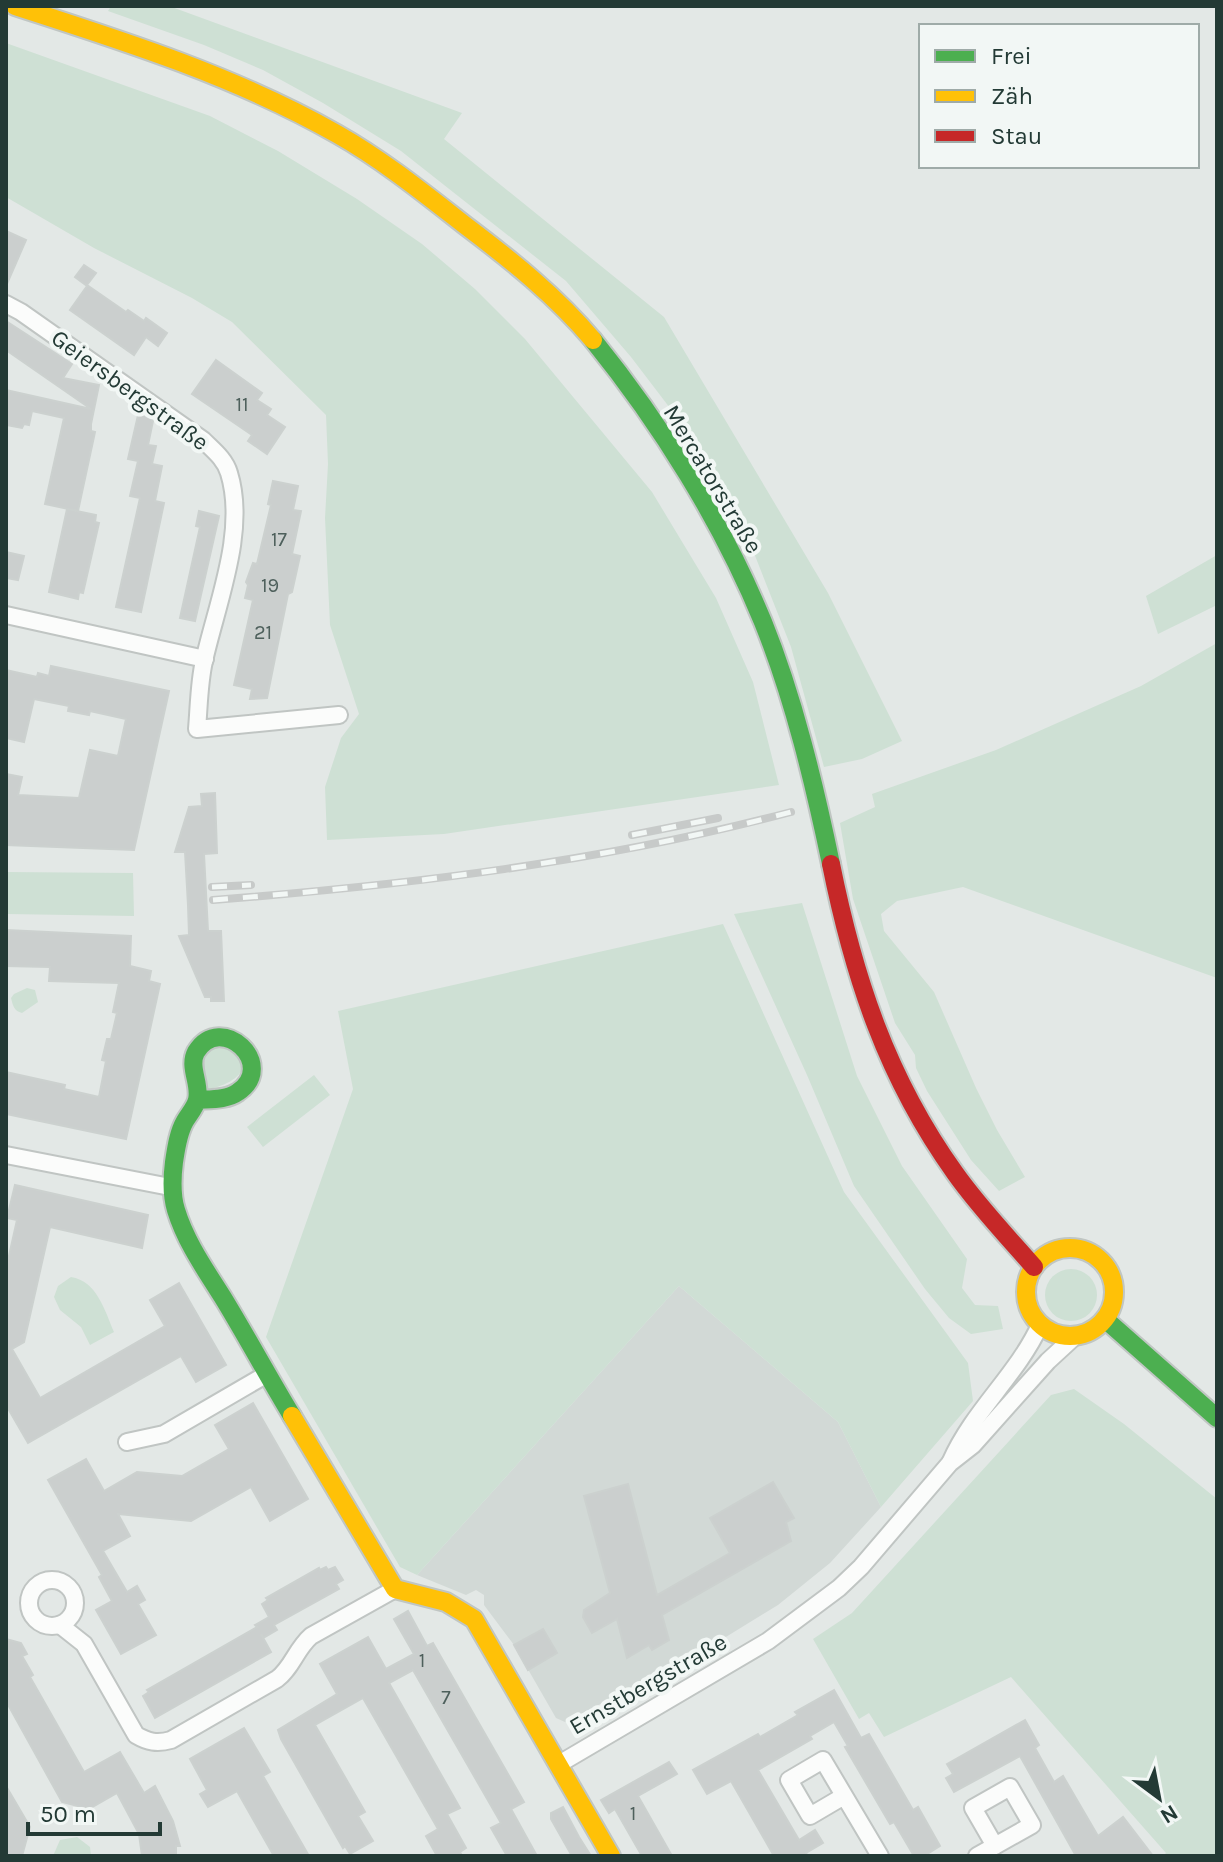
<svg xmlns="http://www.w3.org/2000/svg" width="1223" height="1862" font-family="Karla,sans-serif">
	<rect width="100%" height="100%" fill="#e3e8e6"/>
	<path fill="#d2d9d6" d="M679,1286L838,1422L881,1507L830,1563L778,1605L695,1656L565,1722L556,1718L514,1645L484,1605V1595L476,1590L466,1595L417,1575Z"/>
	<g fill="#cee0d4">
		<path d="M111,6H169L462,113L444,139L664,317L828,593L902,741L862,759L824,767L791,647L752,548L676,416L631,357L566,281L401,151L323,103L263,70L204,45L108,11Z"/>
		<path d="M6,43L210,116L278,151L357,199L422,244L475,289L525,339L652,492L716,598L753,682L779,785L444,834L327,840L325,787L341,738L359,714L330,625L325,518L328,464L326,415L232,322L192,298L94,248L6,197Z"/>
		<path d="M1217,555V605L1158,634L1146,596Z"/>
		<path d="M1217,643V978L963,887L897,901L881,914L884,931L934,992L976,1088L997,1130L1025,1177L999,1191L971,1160L927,1091L916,1068L915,1055L895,1023L853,899L840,823L875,807L872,794L996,750L1141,686Z"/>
		<path d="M6,872L133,873L134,916L6,914Z"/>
		<path d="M802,903L857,1076L902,1166L967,1259L962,1288L975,1305L998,1306L1003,1329L971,1334L949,1318L925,1289L854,1186L807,1075L734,914Z"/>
		<path d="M723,924L844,1192L968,1363L973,1401L881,1507L838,1422L679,1286L417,1575L400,1567L266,1337L353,1089L338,1011Z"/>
		<path d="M27,988L35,990L38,1002L22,1013C14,1011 13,1006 11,998L14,994Z"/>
		<path d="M225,1045C261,1064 236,1084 208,1089C201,1069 200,1049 225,1045Z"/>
		<path d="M314,1075L330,1095L263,1147L247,1127Z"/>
		<circle cx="1071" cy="1295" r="26"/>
		<path d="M71,1277C97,1281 105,1311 114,1332L90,1345L81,1327L60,1310L54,1297L58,1286Z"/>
		<path d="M1074,1389L1124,1424L1217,1499V1856H1163L1166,1853L1011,1677L884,1737L869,1713L859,1719L813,1639L852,1613L1051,1395Z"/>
		<path d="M77,1837L90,1847L91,1856H53L60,1840Z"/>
	</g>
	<g fill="#cbcfce" stroke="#ccd1cf" stroke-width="2">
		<path d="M6,231L26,240L6,286Z"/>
		<path d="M84,265L96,273L87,285L126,312L128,310L144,321L146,318L167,333L158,346L146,337L134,355L70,310L87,286L75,277Z"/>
		<path d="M6,321L72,364L63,378L99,385L91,424V431L95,432L78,511L45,504L64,418L32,411L29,425L24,424L22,428L6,425V390L91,409L6,350Z"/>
		<path d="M216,360L262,393L257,400L271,409L267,415L285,427L267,454L248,441L252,435L192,394Z"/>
		<path d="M139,411L153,421L148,445L156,446L152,464L162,466L155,501L164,503L141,612L116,607L140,498L130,496L138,461L128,459Z"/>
		<path d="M273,481L298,486L293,510L301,511L292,554L300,556L292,592L288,594L267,698L250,699L252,689L234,685L253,600L245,598L248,585L246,582L253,563L257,564L271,505L268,504Z"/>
		<path d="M67,509L96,515L95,522L99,523L83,593L79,592L78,599L49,592Z"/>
		<path d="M199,511L219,516L195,621L180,618L200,527L196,526Z"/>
		<path d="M6,552L24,556L18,580L6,578Z"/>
		<path d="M51,666L169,691L134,850L6,845V774L22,777L18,795L79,798L90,750L118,756L126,719L90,711L89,715L68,711L69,706L34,699L24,742L6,738V670L37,677L38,673L49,676Z"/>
		<path d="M215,793L217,853L204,854L208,931H221L224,1001H211V997H205L179,936L189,935L188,905L185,852H175L189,807L202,806L201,794Z"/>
		<path d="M6,930L131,936L130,966L151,971L149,981L160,984L126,1139L6,1114V1072L65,1085L64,1089L99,1097L106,1061L102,1060L107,1039H111L117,1013L113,1012L119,983L49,981L50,967L6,966Z"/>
		<path d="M15,1185L148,1215L142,1248L50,1227L24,1342L12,1349L40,1398L165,1326L150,1300L179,1283L226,1365L196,1382L181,1356L28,1443L6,1405V1269L17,1220L7,1218Z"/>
		<path d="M253,1403L308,1499L270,1521L251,1487L191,1521L118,1514L130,1536L103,1551L127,1592L137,1586L145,1600L138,1604L156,1635L121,1654L96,1610L112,1601L99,1577L102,1575L48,1480L86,1459L104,1491L137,1472L182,1476L229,1449L215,1425Z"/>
		<path d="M773,1482L794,1518L786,1522L791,1541L662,1615L669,1640L652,1650L649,1645L627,1658L617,1619L592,1633L583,1617L584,1610L610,1593L584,1496L628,1484L657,1595L730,1553L710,1518Z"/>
		<path d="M326,1567L328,1570L335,1567L343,1580L336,1584L339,1589L274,1625L277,1630L263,1638L261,1634L271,1652L155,1718L143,1696L149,1692L147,1690L257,1627L255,1625L269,1617L262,1604L268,1600L266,1598L319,1568L320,1570Z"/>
		<path d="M408,1611L427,1646L433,1643L524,1802L511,1809L537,1856H507L491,1828L501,1823L413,1670L389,1683L460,1808L447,1814L466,1848L460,1852L462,1856H437L426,1836L438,1829L363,1698L315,1725L365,1812L358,1816L373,1841L350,1854L345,1846L343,1848L281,1739L278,1730L337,1694L320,1664L368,1637L386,1669L414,1654L394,1619Z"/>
		<path d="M543,1629L557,1653L528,1670L514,1645Z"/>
		<path d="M6,1639L21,1643L27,1654L22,1656L33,1675L30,1677L84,1772L120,1752L144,1793L155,1786L173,1821L180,1846H176V1856H142L139,1834L117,1793L89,1809L62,1802L6,1701Z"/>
		<path d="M834,1690L861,1738L869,1734L913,1810L918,1807L940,1846L924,1856H914L894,1822L890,1824L845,1747L848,1746L834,1722L810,1736L812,1739L758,1770L799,1840L815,1830L823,1843L806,1853L808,1856H774L731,1781L707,1794L693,1770L758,1734L760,1737L798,1715L795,1712Z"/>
		<path d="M1025,1720L1039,1745L1035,1748L1054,1782L1063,1776L1098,1836L1123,1817L1153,1856H1076L1020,1756L954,1792L946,1778L953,1774L947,1764Z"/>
		<path d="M244,1728L270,1772L263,1776L309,1856H274L237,1791L208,1807L200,1794L207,1790L190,1759Z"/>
		<path d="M669,1762L677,1774L638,1796L672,1856H642L615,1809L609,1813L601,1800Z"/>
		<path d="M6,1786L30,1827L22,1856H6Z"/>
		<path d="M563,1807L579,1837L591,1856H572L551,1819V1813Z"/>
	</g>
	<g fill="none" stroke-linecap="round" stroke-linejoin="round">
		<defs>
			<g id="street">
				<path d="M6,304L21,312L203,440C213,450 225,459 229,473C247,531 217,603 204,661C199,683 199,706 197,729L339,715"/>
				<path d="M6,615L205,659"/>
				<path d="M6,1155L170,1187"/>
				<path d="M127,1442L164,1434L267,1374"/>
				<path d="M951,1461C973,1411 1017,1375 1040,1325"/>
				<circle cx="52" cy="1603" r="23"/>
				<path d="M60,1625L84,1644L136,1735C148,1742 157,1744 171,1740L277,1679C292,1668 296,1649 311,1636L395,1589"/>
				<path d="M559,1764L768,1641L839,1588L861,1567L950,1463L973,1445L1048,1361L1073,1338"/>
				<path d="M844,1796L810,1816L789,1780L823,1760C842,1792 861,1824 880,1856"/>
				<path d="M977,1856L1032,1825L1010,1787L973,1808L995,1846"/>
			</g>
			<g id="fast">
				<path d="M593,340C661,424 722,522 763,622C794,699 814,783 831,864"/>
				<path d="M197,1100C210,1099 227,1100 238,1092C278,1065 221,1011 196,1052C188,1067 201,1084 197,1100C195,1108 189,1114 185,1121C178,1133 176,1149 174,1162C172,1178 171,1194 176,1210C186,1243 207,1272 225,1301C248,1339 269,1378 292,1416"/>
				<path d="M1106,1320L1217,1418"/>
			</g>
			<g id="slow">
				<path d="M15,6C124,41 237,77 337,134C383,160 425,194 466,226C511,260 556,296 593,340"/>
				<circle cx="1070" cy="1292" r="44"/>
				<path d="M292,1416L395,1589L446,1602L474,1619L611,1856"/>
			</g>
			<path id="jam" d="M831,864C854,978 887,1078 955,1173C979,1207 1007,1236 1034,1267"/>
		</defs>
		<use href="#street" stroke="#c0c5c3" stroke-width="20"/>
		<use href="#fast" stroke="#c0c6c3" stroke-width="22"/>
		<use href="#slow" stroke="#c0c6c3" stroke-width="22"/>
		<use href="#jam" stroke="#c0c6c3" stroke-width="22"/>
		<use href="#street" stroke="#fbfcfb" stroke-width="16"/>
		<use href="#fast" stroke="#4caf50" stroke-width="18"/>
		<use href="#slow" stroke="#ffc107" stroke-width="18"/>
		<use href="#jam" stroke="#c62828" stroke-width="18"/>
		<defs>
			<g id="rail">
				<path d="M632,835L718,818"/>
				<path d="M212,887L251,885"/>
				<path d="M213,900C407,885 603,862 791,812"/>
			</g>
		</defs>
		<use href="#rail" stroke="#c7cac9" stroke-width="8"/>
		<use href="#rail" stroke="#f2f7f5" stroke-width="5" stroke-dasharray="15" stroke-linecap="butt"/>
	</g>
	<g text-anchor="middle" stroke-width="8" stroke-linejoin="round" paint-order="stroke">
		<g font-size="20" fill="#4e605c">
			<text x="242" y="411">11</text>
			<text x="279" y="546">17</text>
			<text x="270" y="592">19</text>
			<text x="263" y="639">21</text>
			<text x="422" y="1667">1</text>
			<text x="446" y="1704">7</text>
			<text x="633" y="1820">1</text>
		</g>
		<g font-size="24" fill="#233a35" stroke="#f2f7f5">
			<text transform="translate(130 390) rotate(36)" y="8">Geiersbergstraße</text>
			<text transform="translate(713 479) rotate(59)" y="8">Mercatorstraße</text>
			<text transform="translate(648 1684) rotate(-30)" y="8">Ernstbergstraße</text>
		</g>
	</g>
	<rect width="1223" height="1862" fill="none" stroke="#233a35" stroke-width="16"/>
	<rect x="919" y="24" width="280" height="144" fill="#f2f7f5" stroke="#9faba8" stroke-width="2"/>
	<rect x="935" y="50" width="40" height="12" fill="#4caf50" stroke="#9faba8" stroke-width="2"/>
	<text x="991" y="64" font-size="24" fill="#233a35">Frei</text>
	<rect x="935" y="90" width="40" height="12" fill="#ffc107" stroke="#9faba8" stroke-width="2"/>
	<text x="991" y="104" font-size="24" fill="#233a35">Zäh</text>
	<rect x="935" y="130" width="40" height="12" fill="#c62828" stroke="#9faba8" stroke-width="2"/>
	<text x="991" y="144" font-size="24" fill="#233a35">Stau</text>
	<g transform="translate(1159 1798) rotate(148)" stroke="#f2f7f5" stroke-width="6" paint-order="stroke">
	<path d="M0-6L14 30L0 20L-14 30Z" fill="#233a35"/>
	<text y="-12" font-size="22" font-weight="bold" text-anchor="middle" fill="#233a35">N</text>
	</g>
	<path d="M28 1822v12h132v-12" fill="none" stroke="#233a35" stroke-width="4"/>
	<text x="40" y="1822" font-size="24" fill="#233a35" stroke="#f2f7f5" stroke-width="6" paint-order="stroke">50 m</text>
</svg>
